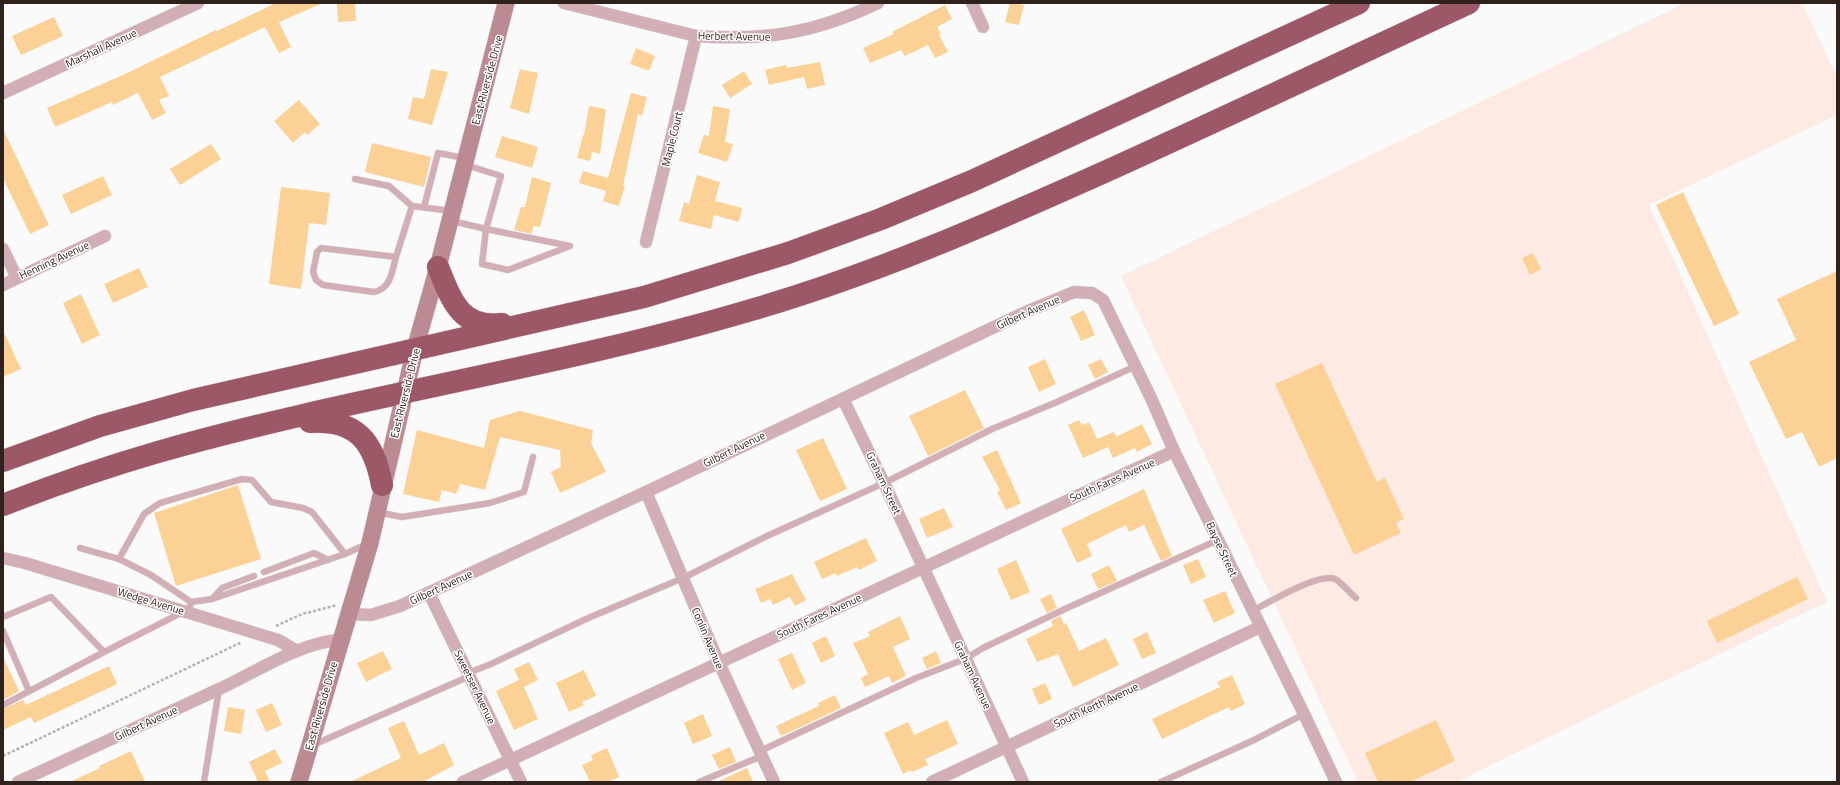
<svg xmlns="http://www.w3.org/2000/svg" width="1840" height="785" font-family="'Titillium Web',sans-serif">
	<rect width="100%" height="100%" fill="#fafafa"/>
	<path fill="#fceae3" d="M1685,3H1802L1837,77V115L1649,205L1827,602L1456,782H1358L1121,276Z"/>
	<g fill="#fbd195">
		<path d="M276,3H323L279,22L291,47L279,53L265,27L160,77L169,96L159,100L166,113L152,120L138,93L113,105L112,102L55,127L47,108L123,75L191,42L216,30L217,31Z"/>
		<path d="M337,3H355L356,21L338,22Z"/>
		<path d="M1010,3L1024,5L1019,25L1005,22Z"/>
		<path d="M945,5L952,19L937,27L941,34L939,35L948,52L935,58L928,45L905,56L901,50L870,63L863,48L894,34L892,32Z"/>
		<path d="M54,17L63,36L21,55L12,36Z"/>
		<path d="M636,48L655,56L649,71L630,64Z"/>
		<path d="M820,62L825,85L807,89L804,77L769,85L765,70L786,65L787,68Z"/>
		<path d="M431,69L448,72L432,125L408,119L413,97L424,99Z"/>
		<path d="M520,69L538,73L529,114L510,108Z"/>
		<path d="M744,71L752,84L730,98L722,85Z"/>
		<path d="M631,93L647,97L642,116L638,114L623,186H625L619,206L603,201L606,191L579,183L583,171L608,178Z"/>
		<path d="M299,100L320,124L307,135L305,132L293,143L274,121Z"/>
		<path d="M589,106L606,109L600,154L592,152L590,161L577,158L583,135H584Z"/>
		<path d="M713,106L730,109L725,142L733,144L727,162L698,153L704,135L709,136Z"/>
		<path d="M3,129L49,225L30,234L3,178Z"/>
		<path d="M502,136L538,147L532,168L495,157Z"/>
		<path d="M372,143L431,157L424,187L365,172Z"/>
		<path d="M211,144L221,159L180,185L170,169Z"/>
		<path d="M697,175L720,182L715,201L742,208L739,222L714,215L711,229L679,221L684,202L689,204Z"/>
		<path d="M103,176L112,195L71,214L62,195Z"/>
		<path d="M532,177L551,183L540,227L533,226L532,234L514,230L521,207H525Z"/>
		<path d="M281,187L330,193L326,225L309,223L301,289L269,284Z"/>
		<path d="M1683,192L1739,314L1714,326L1656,205Z"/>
		<path d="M1533,253L1541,269L1530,275L1522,258Z"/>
		<path d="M139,268L148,287L113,303L104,284Z"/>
		<path d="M1837,271V458L1819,467L1802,432L1786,439L1749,362L1796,340L1777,299Z"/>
		<path d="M81,294L100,335L82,344L63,303Z"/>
		<path d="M1084,310L1095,335L1081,341L1070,317Z"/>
		<path d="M3,330L21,369L3,377Z"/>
		<path d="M1045,359L1056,384L1039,392L1028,367Z"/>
		<path d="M1101,359L1108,372L1095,379L1088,365Z"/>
		<path d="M1322,363L1377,482L1385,478L1404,519L1396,523L1401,533L1354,555L1275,384Z"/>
		<path d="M965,390L984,428L928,456L909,416Z"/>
		<path d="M520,411L593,430L591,443L606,472L560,493L551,472L561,467L560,450L500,437L485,490L460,484L456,494L442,490L439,502L403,494L417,430L484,448L490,420Z"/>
		<path d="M1079,420L1082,425L1089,422L1097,439L1114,432L1116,437L1142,424L1152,444L1137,452L1135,448L1113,458L1108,447L1083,458L1068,425Z"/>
		<path d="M823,438L847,489L820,501L796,450Z"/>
		<path d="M997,450L1021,503L1006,510L997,492L1000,490L982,457Z"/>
		<path d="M238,485L261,559L176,586L154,513Z"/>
		<path d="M1144,489L1172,556L1161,561L1144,525L1129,532L1126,525L1087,544L1092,556L1077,563L1061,529Z"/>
		<path d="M944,508L953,527L927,538L919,519Z"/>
		<path d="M866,538L877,561L859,570L857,567L837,576L836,573L822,579L814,562Z"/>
		<path d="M1198,559L1206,577L1191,584L1183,565Z"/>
		<path d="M1016,560L1030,592L1011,600L997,569Z"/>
		<path d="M1109,565L1117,581L1098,589L1091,574Z"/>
		<path d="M792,574L806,600L795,606L790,597L773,605L770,599L761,603L755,589Z"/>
		<path d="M1797,577L1808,599L1717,643L1707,621Z"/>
		<path d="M1225,591L1235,613L1214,623L1203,600Z"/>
		<path d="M1051,594L1057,608L1047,613L1040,599Z"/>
		<path d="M900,616L910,639L893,647L906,676L892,683L889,676L865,687L861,678L868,674L853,643L870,636L868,632Z"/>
		<path d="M1060,616L1064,624L1066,623L1079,651L1106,638L1119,665L1073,687L1058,654L1037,662L1026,639L1053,626L1051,621Z"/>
		<path d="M1147,632L1156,653L1142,659L1133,639Z"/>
		<path d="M826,636L835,656L821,663L812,643Z"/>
		<path d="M383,651L392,669L366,682L357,663Z"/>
		<path d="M936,651L941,663L927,669L922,658Z"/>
		<path d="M792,653L806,683L792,690L778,659Z"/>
		<path d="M3,657L19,691L3,700Z"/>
		<path d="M529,662L538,680L524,687L538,719L514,730L496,691L519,680L514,669Z"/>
		<path d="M109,666L117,684L34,723L31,717L3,730V709L23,700L26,705Z"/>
		<path d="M584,670L596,696L582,702L584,705L569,712L556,683Z"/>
		<path d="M1232,675L1245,704L1231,711L1229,707L1162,739L1152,719L1220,687L1217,682Z"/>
		<path d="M1045,683L1052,699L1039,705L1032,689Z"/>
		<path d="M835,695L841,708L781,736L776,726L819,706L818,703Z"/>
		<path d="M272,703L282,725L266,732L256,710Z"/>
		<path d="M228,707L245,710L241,734L224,731Z"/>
		<path d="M703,714L712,736L693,744L684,723Z"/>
		<path d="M947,720L958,744L925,759L928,765L912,772L911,770L903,774L884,733L908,722L914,735Z"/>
		<path d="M1436,720L1455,761L1410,782H1378L1365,753Z"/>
		<path d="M404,721L419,755L444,743L454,765L423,782H350L401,758L388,728Z"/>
		<path d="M730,747L736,762L719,769L712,755Z"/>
		<path d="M607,748L619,777L608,782H590L582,765L593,760L591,755Z"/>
		<path d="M275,749L282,763L265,771L270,782H258L249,762Z"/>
		<path d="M131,751L145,782H70L100,768L99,766Z"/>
		<path d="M747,768L753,782H717Z"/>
	</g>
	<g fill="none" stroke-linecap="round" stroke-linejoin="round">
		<defs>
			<g id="lane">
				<path d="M355,179L389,186L412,206"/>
				<path d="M424,207L438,153L464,158"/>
				<path d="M452,221L486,229L501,176L466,165"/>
				<path d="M486,229L570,246L508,270L482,264Z"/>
				<path d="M396,257C392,271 391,289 374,292L323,285L316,280L313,272L317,252L321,248L396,257L412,206L451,211"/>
				<path d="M377,512L402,517L490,503L524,492L533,457"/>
				<path d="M80,548L119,559L144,514L160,503L242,479L252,480L271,502L303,508L312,512L345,554L367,544"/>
				<path d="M119,559L151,575L191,602"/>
				<path d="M264,572L314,553L328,560"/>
				<path d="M213,598L222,588L254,576"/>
				<path d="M1252,611C1268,603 1319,572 1335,579C1341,582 1351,594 1356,598"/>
				<path d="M188,613L191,602L212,599L345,554"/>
				<path d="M3,617L51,597L104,652L183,612"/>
				<path d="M3,631L29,691"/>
				<path d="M468,673L491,664L586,619L683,578L767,536L884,483L992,429L1057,402L1136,366"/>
				<path d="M3,705L104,652"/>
				<path d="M313,745L470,676"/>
				<path d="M760,751L916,678L965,659L983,648L1067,608L1218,540"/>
				<path d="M204,782L219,689"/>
				<path d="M699,782L762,756"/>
				<path d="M1161,782L1252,741L1304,714"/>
			</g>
			<g id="street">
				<path d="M564,3L696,36C766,41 815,33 878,3"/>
				<path d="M972,3L983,27"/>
				<path d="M3,93L198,3"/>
				<path d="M646,242L696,36"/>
				<path d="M3,249L17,278"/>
				<path d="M3,285L105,236"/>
				<path d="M843,399L884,483L1023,782"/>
				<path d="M646,492L719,663L774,782"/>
				<path d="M3,558L25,563L278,640L297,651"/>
				<path d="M429,593L521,782"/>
				<path d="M348,614L371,615L400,606L646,492L1028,311L1074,292L1092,293L1103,300L1151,398L1174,451L1304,714L1336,782"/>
				<path d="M18,782C85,751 151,721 217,690C255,673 300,642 340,640"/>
				<path d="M463,782L1174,451"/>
				<path d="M932,782L1260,627"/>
			</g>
			<path id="secondary" d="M299,782L370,543L415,349L438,267L506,3"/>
			<g id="highway">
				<path d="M438,267C451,299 460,329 502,324"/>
				<path d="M310,422C357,419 374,442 382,485"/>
				<path d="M3,461L100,426L193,400L644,297L788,253L881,219L972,181L1359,3"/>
				<path d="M3,505C54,485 106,467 158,452C354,396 556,368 751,310C872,275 986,225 1100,174C1224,118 1346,60 1469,3"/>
			</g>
		</defs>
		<use href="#lane" stroke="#dad7d7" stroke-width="7"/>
		<use href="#street" stroke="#dad7d7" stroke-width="13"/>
		<use href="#secondary" stroke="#dad7d7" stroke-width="18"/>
		<use href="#highway" stroke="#dad7d7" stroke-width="23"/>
		<g stroke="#b6b2b0" stroke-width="2.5" stroke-dasharray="3 2" stroke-linecap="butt">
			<path d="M276,626L302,614L337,605"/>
			<path d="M3,756L242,642"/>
		</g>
		<use href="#lane" stroke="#d1afb5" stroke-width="6"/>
		<use href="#street" stroke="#d1afb5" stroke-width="12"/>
		<use href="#secondary" stroke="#bc8a93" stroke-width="17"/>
		<use href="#highway" stroke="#9c5867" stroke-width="22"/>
	</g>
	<g text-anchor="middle" stroke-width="3" stroke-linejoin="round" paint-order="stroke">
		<g font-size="11" fill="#2f221d" stroke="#fff">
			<text transform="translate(734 36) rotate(1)" y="4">Herbert Avenue</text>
			<text transform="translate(101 48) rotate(-25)" y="4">Marshall Avenue</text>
			<text transform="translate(487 80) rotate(-75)" y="4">East Riverside Drive</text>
			<text transform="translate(672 139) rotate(-76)" y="4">Maple Court</text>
			<text transform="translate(54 260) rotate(-25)" y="4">Henning Avenue</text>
			<text transform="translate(1028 312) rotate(-24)" y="4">Gilbert Avenue</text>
			<text transform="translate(405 393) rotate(-76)" y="4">East Riverside Drive</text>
			<text transform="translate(734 449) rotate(-26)" y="4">Gilbert Avenue</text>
			<text transform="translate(1112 480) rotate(-24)" y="4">South Fares Avenue</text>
			<text transform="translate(884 483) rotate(65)" y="4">Graham Street</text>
			<text transform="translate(1222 549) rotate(65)" y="4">Bayse Street</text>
			<text transform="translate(441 587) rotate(-25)" y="4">Gilbert Avenue</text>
			<text transform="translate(151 601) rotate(17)" y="4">Wedge Avenue</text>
			<text transform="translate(819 616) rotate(-25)" y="4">South Fares Avenue</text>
			<text transform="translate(708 638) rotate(67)" y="4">Conlin Avenue</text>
			<text transform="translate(973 675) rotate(65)" y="4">Graham Avenue</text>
			<text transform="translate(475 687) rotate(64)" y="4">Sweetser Avenue</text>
			<text transform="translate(1096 705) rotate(-25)" y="4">South Kerth Avenue</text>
			<text transform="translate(321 706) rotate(-74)" y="4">East Riverside Drive</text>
			<text transform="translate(146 723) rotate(-25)" y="4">Gilbert Avenue</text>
		</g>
	</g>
	<rect width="1840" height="785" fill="none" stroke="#2f221d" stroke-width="8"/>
</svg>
